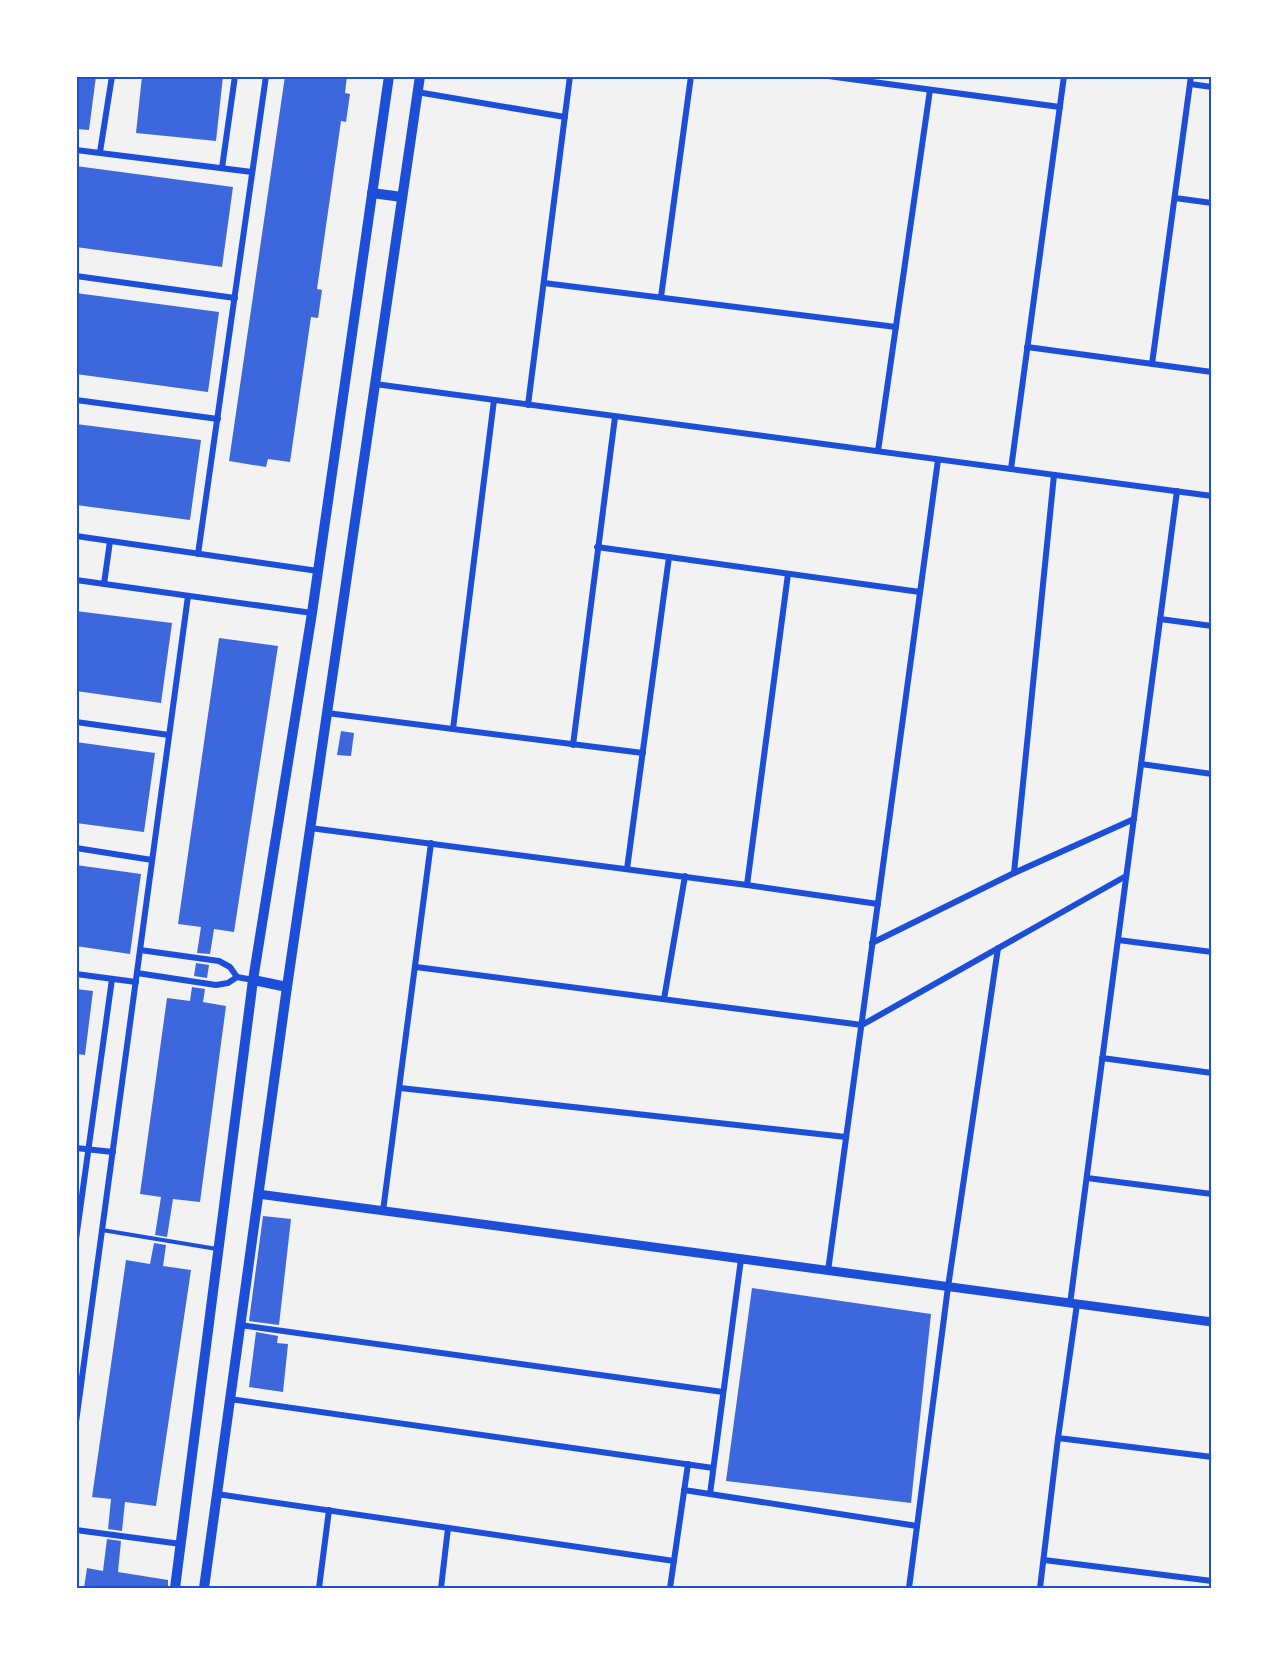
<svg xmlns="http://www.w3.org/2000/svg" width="1288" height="1665" font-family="'Nunito Sans',sans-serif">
	<rect width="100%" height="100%" fill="#f2f2f2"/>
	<g fill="#3d67dc">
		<path d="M76,76H96L89,130L76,129Z"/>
		<path d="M142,76H223L216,141L136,133Z"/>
		<path d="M285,76H347L345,93L350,94L346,122L341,121L317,289L322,290L318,318L311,317L290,462L268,459L266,467L229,461Z"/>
		<path d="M76,166L233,187L222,267L76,247Z"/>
		<path d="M76,293L219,312L208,392L76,374Z"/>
		<path d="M76,424L201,440L190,520L76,505Z"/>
		<path d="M76,611L172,623L161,703L76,691Z"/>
		<path d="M219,638L278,646L234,932L214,929L210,954L197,953L201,927L178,924Z"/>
		<path d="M341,731L354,733L351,756L337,755Z"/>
		<path d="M76,742L155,753L144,832L76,823Z"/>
		<path d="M76,865L141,874L130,954L76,946Z"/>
		<path d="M196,963L209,965L207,978L194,976Z"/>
		<path d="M192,987L205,989L203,1002L226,1006L200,1202L173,1199L167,1237L155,1235L161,1197L140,1194L167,998L190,1001Z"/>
		<path d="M76,989L93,991L85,1055L76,1054Z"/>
		<path d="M263,1216L291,1219L279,1325L249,1321Z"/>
		<path d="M154,1243L166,1245L163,1266L191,1270L156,1506L125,1502L122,1531L108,1529L111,1499L92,1497L126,1260L150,1264Z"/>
		<path d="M752,1288L931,1314L911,1503L726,1481Z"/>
		<path d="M256,1332L278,1336L277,1343L288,1344L283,1392L249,1387Z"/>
		<path d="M107,1539L121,1541L118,1572L168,1580V1588H84L87,1568L103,1571Z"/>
	</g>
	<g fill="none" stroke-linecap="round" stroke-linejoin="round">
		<path stroke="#1d4ed8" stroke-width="4" d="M102,1230L217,1249"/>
		<g stroke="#1d4ed8" stroke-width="6">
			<path d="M828,76L1060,107"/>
			<path d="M1190,84L1212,87"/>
			<path d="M417,92L565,117"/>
			<path d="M76,150L252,172"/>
			<path d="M100,152L112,76"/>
			<path d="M222,168L235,76"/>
			<path d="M1175,198L1212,203"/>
			<path d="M76,276L235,298"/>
			<path d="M544,283L896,327"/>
			<path d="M661,297L691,76"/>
			<path d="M1027,347L1212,372"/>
			<path d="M1152,364L1191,76"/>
			<path d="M375,384L1212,496"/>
			<path d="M76,400L218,419"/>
			<path d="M528,405L570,76"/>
			<path d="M878,451L930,90"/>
			<path d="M1011,469L1064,76"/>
			<path d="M76,536L318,571"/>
			<path d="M597,547L920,592"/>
			<path d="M198,554L266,76"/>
			<path d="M76,580L312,613"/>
			<path d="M104,584L110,541"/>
			<path d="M1160,619L1212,626"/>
			<path d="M327,713L643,753"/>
			<path d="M76,722L169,735"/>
			<path d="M453,729L494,400"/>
			<path d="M573,745L615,417"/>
			<path d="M1141,764L1212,774"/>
			<path d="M310,828L747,885L878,904"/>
			<path d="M76,848L152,860"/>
			<path d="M627,869L669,557"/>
			<path d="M1014,873L1054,475"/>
			<path d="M747,885L788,574"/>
			<path d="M1118,940L1212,952"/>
			<path d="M872,943L1014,873L1134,819"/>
			<path d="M140,950L219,961L230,967L237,977L253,980"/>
			<path d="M416,967L862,1025L1126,876"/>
			<path d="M137,973L216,985L228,983L237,977"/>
			<path d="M76,974L136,982"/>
			<path d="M664,999L685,876"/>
			<path d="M1102,1058L1212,1073"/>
			<path d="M400,1088L846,1137"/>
			<path d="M76,1148L113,1152"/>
			<path d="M1087,1178L1212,1194"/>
			<path d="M383,1211L431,843"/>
			<path d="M76,1239L112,979"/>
			<path d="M828,1271L938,460"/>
			<path d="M1070,1304L1177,491"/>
			<path d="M240,1325L723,1392"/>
			<path d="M230,1399L713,1468"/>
			<path d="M76,1422L188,596"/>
			<path d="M1058,1438L1212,1457"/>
			<path d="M684,1490L917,1526"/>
			<path d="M217,1494L674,1561"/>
			<path d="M710,1494L741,1259"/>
			<path d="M76,1530L181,1544"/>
			<path d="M1044,1560L1212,1581"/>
			<path d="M319,1588L329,1510"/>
			<path d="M441,1588L448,1528"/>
			<path d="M670,1588L688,1464"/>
			<path d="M909,1588L948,1287L998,948"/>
			<path d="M1040,1588L1058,1438L1077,1304"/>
		</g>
		<path stroke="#1d4ed8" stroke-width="9" d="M258,1194L1212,1322"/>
		<g stroke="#1d4ed8" stroke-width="10">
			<path d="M372,193L402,197"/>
			<path d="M253,980L287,987"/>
			<path d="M175,1588L253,980L312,613L389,76"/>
			<path d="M204,1588L287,987L420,76"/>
		</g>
	</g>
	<rect width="1288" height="1665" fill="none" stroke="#ffffff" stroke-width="156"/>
	<rect x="78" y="78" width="1132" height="1509" fill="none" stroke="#1d4ed8" stroke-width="2"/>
</svg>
